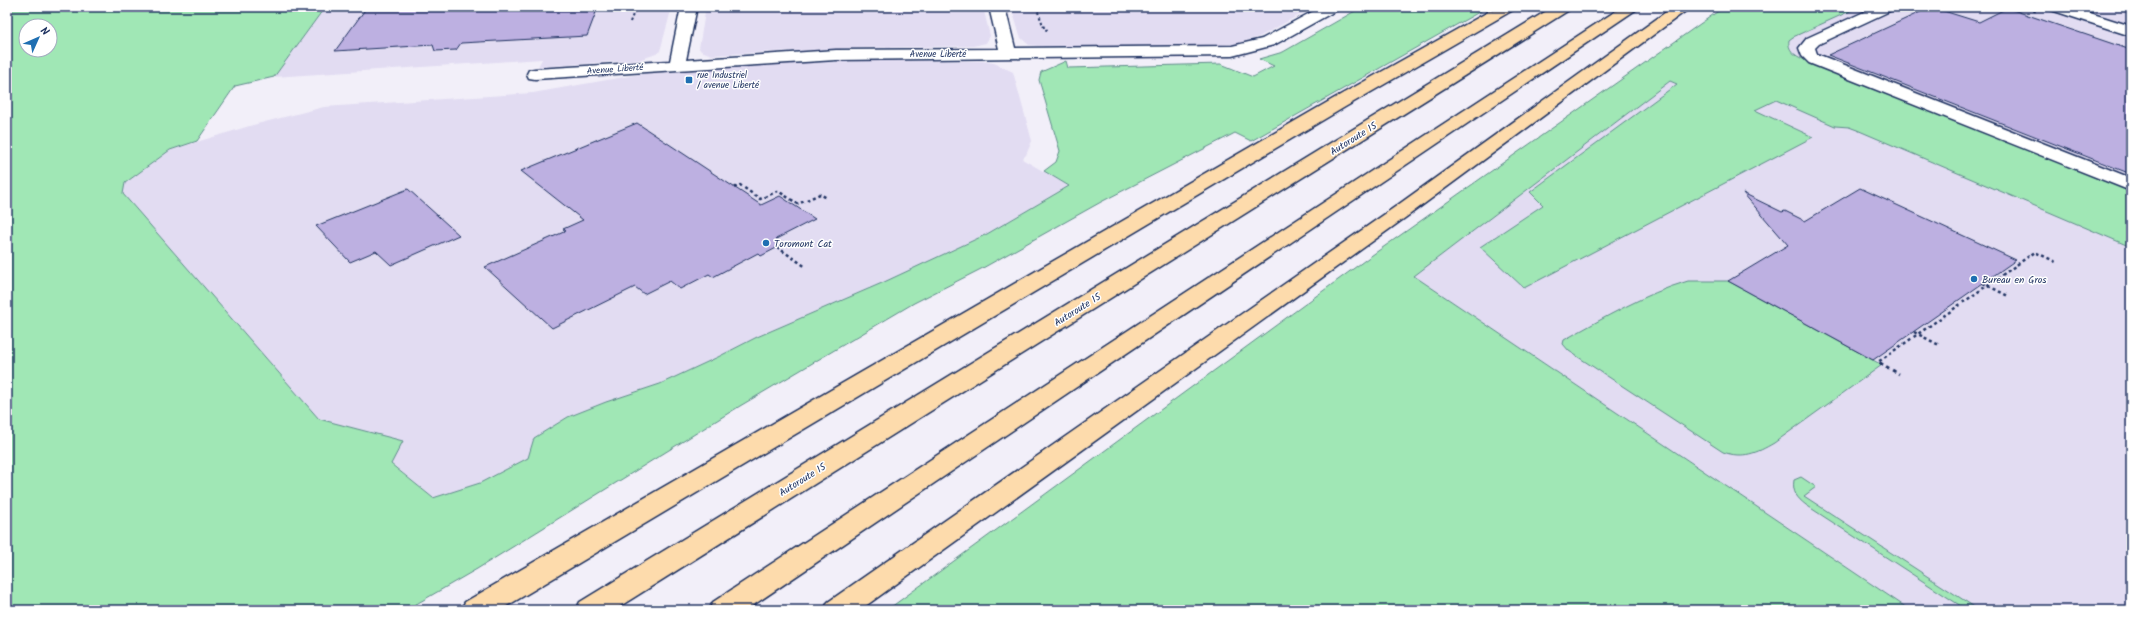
<svg xmlns="http://www.w3.org/2000/svg" width="2138" height="617" font-family="Kalam,sans-serif">
	<rect width="100%" height="100%" fill="#f2eff9"/>
	<filter id="ink" filterUnits="userSpaceOnUse"><feTurbulence type="fractalNoise" baseFrequency=".025" numOctaves="2"/><feDisplacementMap in="SourceGraphic" scale="8" xChannelSelector="R" yChannelSelector="G"/><feConvolveMatrix kernelMatrix="1 2 1 2 8 2 1 2 1" color-interpolation-filters="sRGB"/></filter>
	<g filter="url(#ink)">
		<g fill="#e2dcf2">
			<path d="M325,7H672L660,51L656,54L639,60L538,67L542,59L274,77Z"/>
			<path d="M706,7H983L990,36L986,43L973,46L857,48L712,55L701,51L699,48Z"/>
			<path d="M1011,7H1314L1259,37L1236,44L1210,46L1045,47L1029,45L1021,38Z"/>
			<path d="M1793,7H2131V610H1910L1413,276L1670,81Z"/>
			<path d="M896,60L983,61L994,63L1013,72L1032,141L1026,155L1022,159L1069,186L987,234L882,283L757,337L718,357L660,384L606,402L568,417L534,438L528,458L480,483L433,498L391,463L402,441L319,419L123,194L125,183L170,150L253,125L324,107L533,93L641,74L799,63Z"/>
		</g>
		<g fill="#a0e7b5" stroke="#5e8b8a" fill-rule="evenodd">
			<path d="M7,7H325L274,77L235,86L197,141L170,150L125,183L123,194L319,419L403,441L391,464L433,498L480,483L528,458L534,438L568,417L606,402L660,384L718,357L757,337L882,283L987,234L1069,186L1044,171L1056,162L1060,151L1039,80L1041,72L1066,61L1068,68L1221,64L1253,77L1274,66L1259,59L1283,52L1362,7H1488L1251,141L1235,133L1101,202L981,269L914,303L740,406L477,569L406,610H7ZM26,26H50V50H26Z"/>
			<path d="M1724,7H1859L1793,37L1789,40C1787,53 1799,57 1809,62L2131,191V247L1857,130L1849,127L1835,126L1776,100L1755,110L1813,137L1524,288L1480,247L1543,205L1530,192L1677,84L1670,81L1414,276L1910,610H887L1368,258Z"/>
			<path d="M1688,281H1728L1882,365L1774,443C1757,453 1743,459 1723,452L1569,351L1563,344L1564,340C1604,318 1644,294 1688,281Z"/>
			<path d="M1801,477L1816,487L1804,496L1979,610H1967L1806,505C1797,498 1792,492 1794,480Z"/>
		</g>
		<g fill="#bdb0e1" stroke="#1b2f5e">
			<path d="M367,7H598L587,36L461,43L456,50L435,51L433,45L335,51Z"/>
			<path d="M1931,7L1979,22L2007,8L2131,50V174L1828,55Z"/>
			<path d="M637,123L761,205L780,196L815,219L776,239L784,244L761,256L758,253L713,277L709,274L680,289L670,281L644,294L635,287L552,328L485,267L566,231L563,229L583,220L521,171Z"/>
			<path d="M1860,188L2016,260L1873,360L1728,281L1788,245L1743,193L1782,212L1785,211L1805,221Z"/>
			<path d="M408,189L459,235L391,265L376,251L350,262L316,226Z"/>
		</g>
		<g fill="none" stroke-linecap="round" stroke-linejoin="round">
			<defs>
				<g id="minor">
					<path d="M681,7H697L686,60L836,50L999,49L989,7H1005L1015,48L1232,46L1262,39L1321,7H1340L1337,10L1274,45L1232,56L836,60L535,79L529,78L527,74L529,70L535,69L670,61Z"/>
					<path d="M1875,7H1895L1892,10L1819,44L1815,48L1817,54L2131,178V191L1809,63L1802,56L1799,48L1807,38Z"/>
					<path d="M2048,7H2071L2131,26V36L2051,10Z"/>
				</g>
				<g id="highway">
					<path d="M1497,7H1516L1513,10L1345,107L500,610H461L465,602L1333,99Z"/>
					<path d="M1553,7H1572L1569,10L614,610H576L580,602Z"/>
					<path d="M1622,7H1640L746,610H709L713,602Z"/>
					<path d="M1673,7H1691L1409,215L860,610H824L828,602L1395,207Z"/>
				</g>
			</defs>
			<use href="#minor" stroke="#1b2f5e" stroke-width="3"/>
			<use href="#highway" stroke="#1b2f5e" stroke-width="3"/>
			<g stroke="#1b2f5e" stroke-width="2" stroke-dasharray="2.5 2.5" stroke-linecap="butt">
				<path d="M1036,7L1045,30L1050,29"/>
				<path d="M2024,7L2037,12"/>
				<path d="M630,22L634,12"/>
			</g>
			<g stroke="#1b2f5e" stroke-width="2.5" stroke-dasharray="3 3" stroke-linecap="butt">
				<path d="M734,188L740,185L760,199L778,191L798,204L820,194L827,198"/>
				<path d="M777,247L806,267"/>
				<path d="M1983,283L2008,296"/>
				<path d="M1914,332L1939,345"/>
				<path d="M1882,364L1878,362L2035,252L2056,262"/>
			</g>
			<path stroke="#1b2f5e" stroke-width="3" stroke-dasharray="3.5 3.5" stroke-linecap="butt" d="M1880,363L1899,374"/>
			<use href="#minor" fill="#fff" fill-rule="evenodd"/>
			<use href="#highway" fill="#fddbac" fill-rule="evenodd"/>
		</g>
	</g>
	<g fill="#1f6fb2" stroke="#fff" stroke-width="1.5">
		<rect x="685" y="76" width="8" height="8" rx="2"/>
		<circle cx="766" cy="243" r="4"/>
		<circle cx="1974" cy="279" r="4"/>
	</g>
	<g text-anchor="middle" stroke-width="3" stroke-linejoin="round" paint-order="stroke">
		<g font-size="9" fill="#1b2f5e" stroke="#fff">
			<text x="938" y="57">Avenue Liberté</text>
			<text transform="translate(615 69) rotate(-4)" y="3">Avenue Liberté</text>
		</g>
		<g font-size="9" fill="#1b2f5e" stroke="#fff" text-anchor="start">
			<text x="697" y="78">rue Industriel<tspan x="697" dy="10">/ avenue Liberté</tspan></text>
		</g>
		<g font-size="10" fill="#1b2f5e" stroke="#fff">
			<text transform="translate(1353 138) rotate(-32)" y="4">Autoroute 15</text>
			<text transform="translate(1077 309) rotate(-32)" y="4">Autoroute 15</text>
			<text transform="translate(802 479) rotate(-32)" y="4">Autoroute 15</text>
		</g>
		<g font-size="10" fill="#1b2f5e" stroke="#fff" text-anchor="start">
			<text x="774" y="247">Toromont Cat</text>
			<text x="1982" y="283">Bureau en Gros</text>
		</g>
	</g>
	<rect width="2138" height="617" fill="none" stroke="#fff" stroke-width="24"/>
	<rect x="12" y="12" width="2114" height="593" fill="none" stroke="#1b2f5e" stroke-width="1.5" filter="url(#ink)"/>
	<g transform="translate(38 38) rotate(45)"><circle r="19" fill="#ffffff" stroke="#a4acbf"/>
	<path d="M0-3L7 15L0 10L-7 15Z" fill="#1f6fb2"/>
	<text y="-6" font-size="11" font-weight="bold" text-anchor="middle" fill="#1b2f5e">N</text>
	</g>
</svg>
